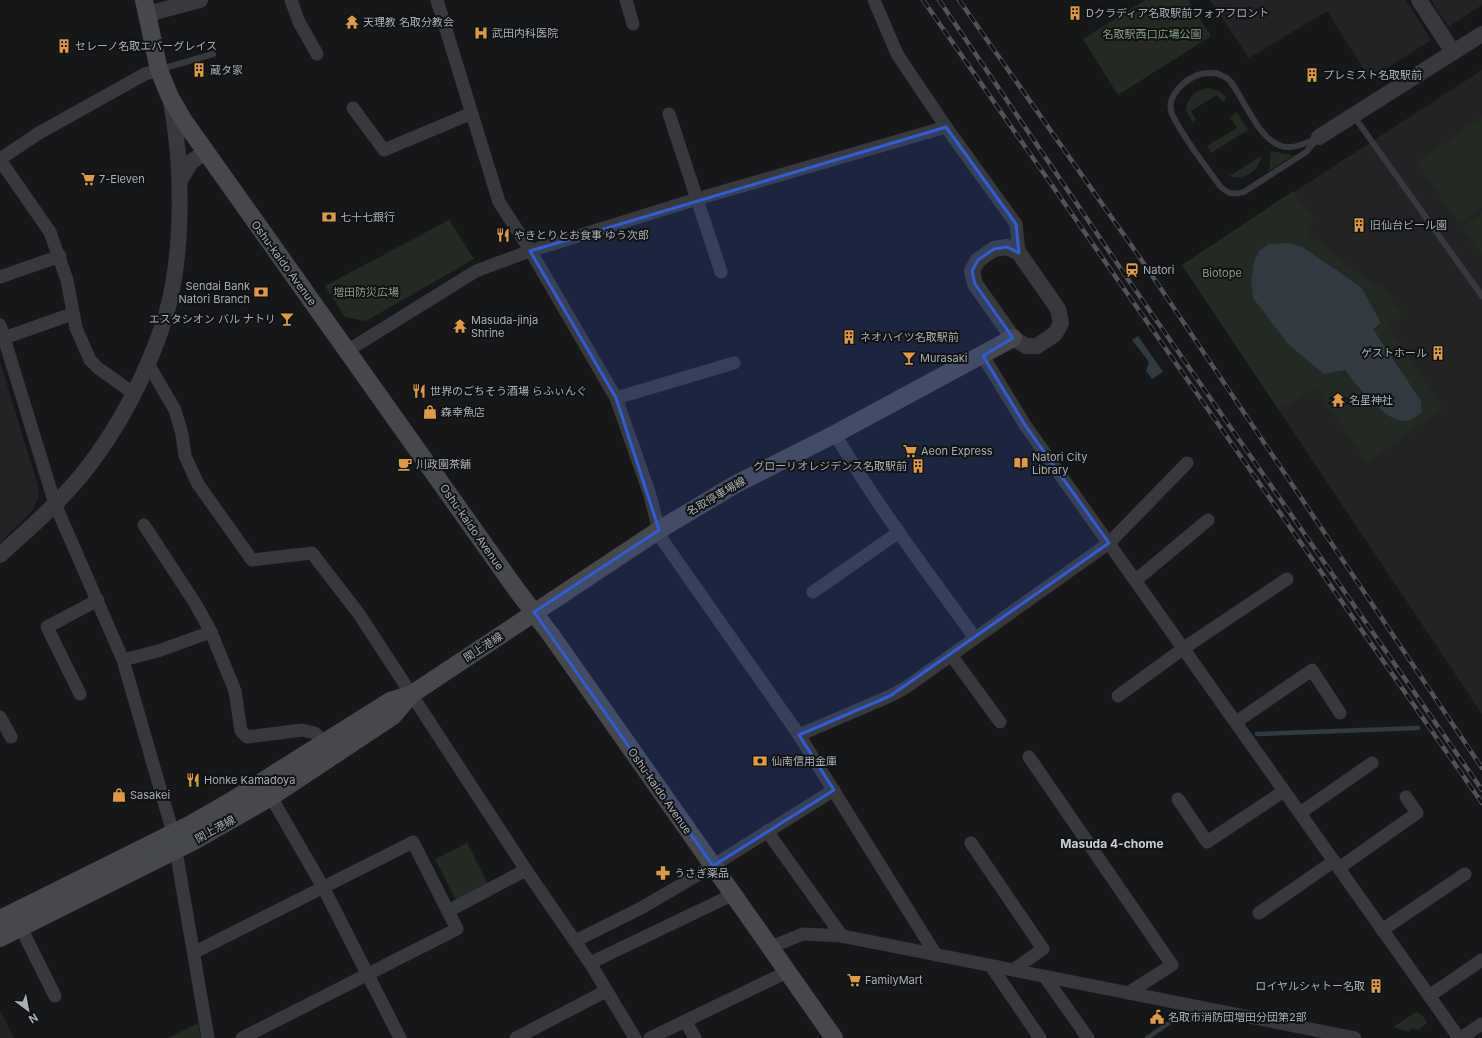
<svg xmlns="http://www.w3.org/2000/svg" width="1482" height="1038" font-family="Inter,'Noto Sans JP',sans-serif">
	<rect width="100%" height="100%" fill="#161718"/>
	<g fill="#232325">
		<path d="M1210,0H1406L1431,40L1370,79L1327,11L1249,58Z"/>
		<path d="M1431,0H1482V5L1448,27Z"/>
		<path d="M1482,70V714L1182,265Z"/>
		<path d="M0,362L38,486L39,496L32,511L0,543Z"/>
		<path d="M0,1010L14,1038H0Z"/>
	</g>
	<g fill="#232a23" fill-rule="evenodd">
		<path d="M1145,0H1188L1211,36L1118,95L1083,39Z"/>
		<path d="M1209,88L1219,91L1226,97V100L1222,101L1217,95L1191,111L1196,119L1192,122L1186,110C1188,97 1196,89 1209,88Z"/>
		<path d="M1237,112L1248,130L1211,153L1207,146L1237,128L1230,117Z"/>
		<path d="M1482,117V207L1459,223L1417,162Z"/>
		<path d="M1271,151L1292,155L1293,156L1269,171Z"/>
		<path d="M1261,156C1259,172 1243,181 1229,176Z"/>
		<path d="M1293,191L1314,219L1309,234L1375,286L1381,283L1403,315L1389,326L1443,409L1367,462L1315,388L1279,410L1182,265ZM1338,273L1353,281L1381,324L1373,329L1390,415L1358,387L1345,370Z"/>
		<path d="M1482,213V256L1462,227Z"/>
		<path d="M449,220L474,259L366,321L345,317L325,286Z"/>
		<path d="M467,843L489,886L457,902L435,859Z"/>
		<path d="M1416,1012L1423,1016L1427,1023L1418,1030L1412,1028L1409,1032L1393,1027Z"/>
		<path d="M198,1023L201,1038H168Z"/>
	</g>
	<g fill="#313a3f">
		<path d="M1287,243L1301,246L1361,287L1381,323L1373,329L1421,401L1422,412C1418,415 1412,421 1406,421C1387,424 1355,384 1345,370L1324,374L1288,344L1253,298L1251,282L1254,262L1259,251L1269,244Z"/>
		<path d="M1138,336L1163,372L1152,379L1146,371L1149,362L1132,340Z"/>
	</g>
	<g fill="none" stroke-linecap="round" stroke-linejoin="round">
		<g stroke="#313a3f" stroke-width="4.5">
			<path d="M1257,734L1418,728"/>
			<path d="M1147,1038L1179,1016"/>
		</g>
		<g stroke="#38393d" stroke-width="6">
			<path d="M161,69L213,54"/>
			<path d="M1216,73C1220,75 1227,77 1230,81C1245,99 1261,149 1290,147C1300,147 1310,141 1319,137L1306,152L1244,192C1234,195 1228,194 1220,186C1205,165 1183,138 1172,114C1165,97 1185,78 1201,74C1206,73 1211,73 1216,73Z"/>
			<path d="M1353,115L1482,296"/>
		</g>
		<g stroke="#38393d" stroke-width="13">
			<path d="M291,0L299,22L317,54"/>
			<path d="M437,0L499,202L527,245L616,398L649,492L661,538L799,735L936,955"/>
			<path d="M626,0L633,24"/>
			<path d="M874,0L897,54L946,127L1016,224L1019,253"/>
			<path d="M353,108L384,150L472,113"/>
			<path d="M669,114L721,272"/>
			<path d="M0,159L39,133L145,74L159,70"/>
			<path d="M0,160L50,232L67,280L76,328L90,360L98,368L133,393"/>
			<path d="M0,277L60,256"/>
			<path d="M0,325L55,504L123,660L173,833L208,1038"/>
			<path d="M4,338L72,314"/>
			<path d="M347,351L476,271L530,251L697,199L946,127"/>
			<path d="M983,356L1025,425L1459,1038"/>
			<path d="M147,362L175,410L182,434L185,456L198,484L252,560L312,553L359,614L526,870L590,963L635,1038"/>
			<path d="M616,398L734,363"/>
			<path d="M835,434C876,505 927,571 975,638"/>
			<path d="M144,525L195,603L211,632"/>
			<path d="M1136,580L1208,520"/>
			<path d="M813,592L899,532"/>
			<path d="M951,655L1000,722"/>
			<path d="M123,660L158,651L211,632L235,691L241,731L247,737L302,730L315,733L324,742"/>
			<path d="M80,694L47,627L98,600"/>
			<path d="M1118,696L1184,648L1287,579"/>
			<path d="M0,717L11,737"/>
			<path d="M1236,722L1312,670L1340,713"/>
			<path d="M799,735L890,696L905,688L1109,543L1187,463"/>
			<path d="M1029,757L1172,965L1128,993"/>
			<path d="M271,797L323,887L400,1038"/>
			<path d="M1178,799L1207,842L1284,791"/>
			<path d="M1300,813L1372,763"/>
			<path d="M767,831L842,936"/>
			<path d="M971,843L1043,949L1013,970"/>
			<path d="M1339,868L1417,813L1406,797"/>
			<path d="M448,911L526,870"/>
			<path d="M1259,913L1334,861"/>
			<path d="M21,928L55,996"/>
			<path d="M1382,930L1465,874"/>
			<path d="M575,941L643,907L706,870L834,790"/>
			<path d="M771,947L803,934L842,936L1355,1038"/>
			<path d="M195,952L413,842L457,929L242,1038"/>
			<path d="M590,963L734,894"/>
			<path d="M991,966L1040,1038"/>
			<path d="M1045,977L1088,1038"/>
			<path d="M1429,996L1482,960"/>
			<path d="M686,1022L695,1038"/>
			<path d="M516,1038L606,991"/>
			<path d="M650,1038L787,972"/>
			<path d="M1461,1038L1482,1024"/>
		</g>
		<g stroke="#38393d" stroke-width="16">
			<path d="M1419,0L1453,52"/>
			<path d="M147,14L200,0"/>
			<path d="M1319,137L1482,34"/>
			<path d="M180,180L191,162L205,152"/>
			<path d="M1007,247L1019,253L1058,309L1061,323L1055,334L1037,346H1026L1013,338L975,284L972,271L978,260L994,249Z"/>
			<path d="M0,555C29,529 59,503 84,472C119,428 148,372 165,318C184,257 183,165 171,102"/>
		</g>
		<g stroke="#46484c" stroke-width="18">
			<path d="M144,0L159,70L170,97L184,121L516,589L551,635L834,1038"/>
			<path d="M0,919L191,824L231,801L390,701L412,694L659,530L736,484L835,434L1013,338"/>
			<path d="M0,938L194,841L271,797L393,716L410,696"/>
		</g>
		<defs>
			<g id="rail">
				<path d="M923,0L1482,803"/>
				<path d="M939,0L1127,278L1482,790"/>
				<path d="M959,0L1145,265L1482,768"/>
			</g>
		</defs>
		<use href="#rail" stroke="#515357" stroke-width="4.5"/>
		<use href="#rail" stroke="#111213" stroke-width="3" stroke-dasharray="9" stroke-linecap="butt"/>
	</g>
	<path fill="#325dd3" fill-opacity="0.2" stroke="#325dd3" stroke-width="3" stroke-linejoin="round" d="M946,127L1016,224L1019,253L1007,247L994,249L978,260L972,271L975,284L1013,338L983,356L1025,425L1109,543L890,696L799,735L834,790L713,866L534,612L659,530L616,398L530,251Z"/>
	<defs>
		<symbol id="building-bare" viewBox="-9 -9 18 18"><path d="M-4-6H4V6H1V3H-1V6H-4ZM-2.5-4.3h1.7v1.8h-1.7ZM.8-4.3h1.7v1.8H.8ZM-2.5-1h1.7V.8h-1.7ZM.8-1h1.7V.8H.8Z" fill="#dd9a4a" stroke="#111213" stroke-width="2.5" paint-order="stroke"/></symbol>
		<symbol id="temple-bare" viewBox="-9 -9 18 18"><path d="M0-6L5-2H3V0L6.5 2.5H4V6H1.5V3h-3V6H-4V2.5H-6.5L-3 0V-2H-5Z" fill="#dd9a4a" stroke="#111213" stroke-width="2.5" paint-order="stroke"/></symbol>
		<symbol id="hospital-bare" viewBox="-9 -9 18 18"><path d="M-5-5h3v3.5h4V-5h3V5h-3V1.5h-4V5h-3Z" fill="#dd9a4a" stroke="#111213" stroke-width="2.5" paint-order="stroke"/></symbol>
		<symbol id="supermarket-bare" viewBox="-9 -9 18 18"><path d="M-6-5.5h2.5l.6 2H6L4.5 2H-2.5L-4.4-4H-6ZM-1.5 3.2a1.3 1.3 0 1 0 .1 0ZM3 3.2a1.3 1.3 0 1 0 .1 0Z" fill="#dd9a4a" stroke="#111213" stroke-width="2.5" paint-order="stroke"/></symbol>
		<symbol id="bank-bare" viewBox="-9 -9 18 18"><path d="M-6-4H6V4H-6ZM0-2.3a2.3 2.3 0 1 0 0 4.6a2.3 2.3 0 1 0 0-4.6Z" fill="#dd9a4a" stroke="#111213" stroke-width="2.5" paint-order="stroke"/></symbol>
		<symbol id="restaurant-bare" viewBox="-9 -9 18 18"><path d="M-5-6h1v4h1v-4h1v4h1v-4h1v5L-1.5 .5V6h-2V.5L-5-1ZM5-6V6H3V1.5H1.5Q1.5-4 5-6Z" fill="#dd9a4a" stroke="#111213" stroke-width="2.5" paint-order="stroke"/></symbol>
		<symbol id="station-bare" viewBox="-9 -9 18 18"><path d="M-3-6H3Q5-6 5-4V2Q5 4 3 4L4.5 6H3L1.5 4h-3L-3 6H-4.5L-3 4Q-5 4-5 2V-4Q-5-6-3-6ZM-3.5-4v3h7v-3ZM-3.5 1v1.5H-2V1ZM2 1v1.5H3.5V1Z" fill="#dd9a4a" stroke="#111213" stroke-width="2.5" paint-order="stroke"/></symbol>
		<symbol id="bar-bare" viewBox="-9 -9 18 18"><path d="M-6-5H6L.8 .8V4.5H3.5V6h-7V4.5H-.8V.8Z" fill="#dd9a4a" stroke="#111213" stroke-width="2.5" paint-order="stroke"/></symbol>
		<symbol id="shop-bare" viewBox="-9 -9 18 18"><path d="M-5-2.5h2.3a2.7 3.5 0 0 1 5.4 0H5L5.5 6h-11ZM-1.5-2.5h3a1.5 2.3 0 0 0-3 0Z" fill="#dd9a4a" stroke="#111213" stroke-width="2.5" paint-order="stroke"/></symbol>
		<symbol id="library-bare" viewBox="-9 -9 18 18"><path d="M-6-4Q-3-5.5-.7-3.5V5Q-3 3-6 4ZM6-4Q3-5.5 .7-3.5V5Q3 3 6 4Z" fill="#dd9a4a" stroke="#111213" stroke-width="2.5" paint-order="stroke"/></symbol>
		<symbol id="cafe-bare" viewBox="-9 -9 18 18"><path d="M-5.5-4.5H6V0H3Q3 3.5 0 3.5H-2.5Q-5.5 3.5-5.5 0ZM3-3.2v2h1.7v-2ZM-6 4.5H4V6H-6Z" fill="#dd9a4a" stroke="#111213" stroke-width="2.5" paint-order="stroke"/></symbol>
		<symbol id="pharmacy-bare" viewBox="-9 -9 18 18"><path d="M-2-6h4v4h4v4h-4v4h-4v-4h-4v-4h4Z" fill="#dd9a4a" stroke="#111213" stroke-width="2.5" paint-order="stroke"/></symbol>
		<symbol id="civic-bare" viewBox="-9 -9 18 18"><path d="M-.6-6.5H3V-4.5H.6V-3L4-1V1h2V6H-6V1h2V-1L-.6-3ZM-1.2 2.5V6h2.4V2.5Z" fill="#dd9a4a" stroke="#111213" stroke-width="2.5" paint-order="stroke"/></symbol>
	</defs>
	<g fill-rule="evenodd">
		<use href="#building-bare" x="1065" y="3" width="20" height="20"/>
		<use href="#temple-bare" x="342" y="12" width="20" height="20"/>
		<use href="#hospital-bare" x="471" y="23" width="20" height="20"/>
		<use href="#building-bare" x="54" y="36" width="20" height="20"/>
		<use href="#building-bare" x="189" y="60" width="20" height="20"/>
		<use href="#building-bare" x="1302" y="65" width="20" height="20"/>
		<use href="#supermarket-bare" x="78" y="169" width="20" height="20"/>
		<use href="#bank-bare" x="319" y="207" width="20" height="20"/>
		<use href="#building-bare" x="1349" y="215" width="20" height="20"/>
		<use href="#restaurant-bare" x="493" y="225" width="20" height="20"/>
		<use href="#station-bare" x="1122" y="260" width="20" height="20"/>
		<use href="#bank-bare" x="251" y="282" width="20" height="20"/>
		<use href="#bar-bare" x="277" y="309" width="20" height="20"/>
		<use href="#temple-bare" x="450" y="316" width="20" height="20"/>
		<use href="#building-bare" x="839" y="327" width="20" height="20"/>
		<use href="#building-bare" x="1428" y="343" width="20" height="20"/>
		<use href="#bar-bare" x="899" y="348" width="20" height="20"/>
		<use href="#restaurant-bare" x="409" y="381" width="20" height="20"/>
		<use href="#temple-bare" x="1328" y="390" width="20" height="20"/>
		<use href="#shop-bare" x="420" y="402" width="20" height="20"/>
		<use href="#supermarket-bare" x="900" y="441" width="20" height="20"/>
		<use href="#library-bare" x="1011" y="453" width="20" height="20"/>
		<use href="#cafe-bare" x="395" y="454" width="20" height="20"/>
		<use href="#building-bare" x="908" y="456" width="20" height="20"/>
		<use href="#bank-bare" x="750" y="751" width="20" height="20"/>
		<use href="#restaurant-bare" x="183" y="770" width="20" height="20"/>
		<use href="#shop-bare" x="109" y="785" width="20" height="20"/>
		<use href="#pharmacy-bare" x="653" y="863" width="20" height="20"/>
		<use href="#supermarket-bare" x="844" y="970" width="20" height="20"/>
		<use href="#building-bare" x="1366" y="976" width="20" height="20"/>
		<use href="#civic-bare" x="1147" y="1007" width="20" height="20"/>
	</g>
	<g text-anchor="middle" stroke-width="4" stroke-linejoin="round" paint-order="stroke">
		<g font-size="11" fill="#aaafb6" stroke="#111213" text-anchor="start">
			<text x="1086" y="17">Dクラディア名取駅前フォアフロント</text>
			<text x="363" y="26">天理教 名取分教会</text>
			<text x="492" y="37">武田内科医院</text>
			<text x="75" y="50">セレーノ名取エバーグレイス</text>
			<text x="210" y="74">蔵タ家</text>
			<text x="1323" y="79">プレミスト名取駅前</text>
			<text x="99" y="183">7-Eleven</text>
			<text x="340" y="221">七十七銀行</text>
			<text x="1370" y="229">旧仙台ビール園</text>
			<text x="514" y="239">やきとりとお食事 ゆう次郎</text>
			<text x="1143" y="274">Natori</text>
			<text x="250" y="290" text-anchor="end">Sendai Bank<tspan x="250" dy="13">Natori Branch</tspan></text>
			<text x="276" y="323" text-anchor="end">エスタシオン バル ナトリ</text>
			<text x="471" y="324">Masuda-jinja<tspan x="471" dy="13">Shrine</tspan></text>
			<text x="860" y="341">ネオハイツ名取駅前</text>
			<text x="1427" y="357" text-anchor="end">ゲストホール</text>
			<text x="920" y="362">Murasaki</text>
			<text x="430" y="395">世界のごちそう酒場 らふぃんぐ</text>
			<text x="1349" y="404">名星神社</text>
			<text x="441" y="416">森幸魚店</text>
			<text x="921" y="455">Aeon Express</text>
			<text x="1032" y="461">Natori City<tspan x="1032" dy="13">Library</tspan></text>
			<text x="416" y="468">川政園茶舗</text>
			<text x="907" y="470" text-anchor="end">グローリオレジデンス名取駅前</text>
			<text x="771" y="765">仙南信用金庫</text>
			<text x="204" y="784">Honke Kamadoya</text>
			<text x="130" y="799">Sasakei</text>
			<text x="674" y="877">うさぎ薬品</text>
			<text x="865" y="984">FamilyMart</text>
			<text x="1365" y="990" text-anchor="end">ロイヤルシャトー名取</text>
			<text x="1168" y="1021">名取市消防団増田分団第2部</text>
		</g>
		<g font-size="11" fill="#859f83" stroke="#111213">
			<text x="1152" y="38">名取駅西口広場公園</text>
			<text x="1222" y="277">Biotope</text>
			<text x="366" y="296">増田防災広場</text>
		</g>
		<g font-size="11" fill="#aaafb6" stroke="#111213">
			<text transform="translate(284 263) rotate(54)" y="4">Oshu-kaido Avenue</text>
			<text transform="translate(716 496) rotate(-30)" y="4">名取停車場線</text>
			<text transform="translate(472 527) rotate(55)" y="4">Oshu-kaido Avenue</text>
			<text transform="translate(483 647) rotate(-33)" y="4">閖上港線</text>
			<text transform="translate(660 791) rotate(55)" y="4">Oshu-kaido Avenue</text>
			<text transform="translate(215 829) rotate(-29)" y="4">閖上港線</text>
		</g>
		<g font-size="12" font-weight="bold" fill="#caced3" stroke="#111213">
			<text x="1112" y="848">Masuda 4-chome</text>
		</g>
	</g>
	<g transform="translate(28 1010) rotate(148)" stroke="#111213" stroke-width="3" paint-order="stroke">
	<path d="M0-3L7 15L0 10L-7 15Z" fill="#aaafb6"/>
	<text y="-6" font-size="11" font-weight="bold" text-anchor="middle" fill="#aaafb6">N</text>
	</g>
</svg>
